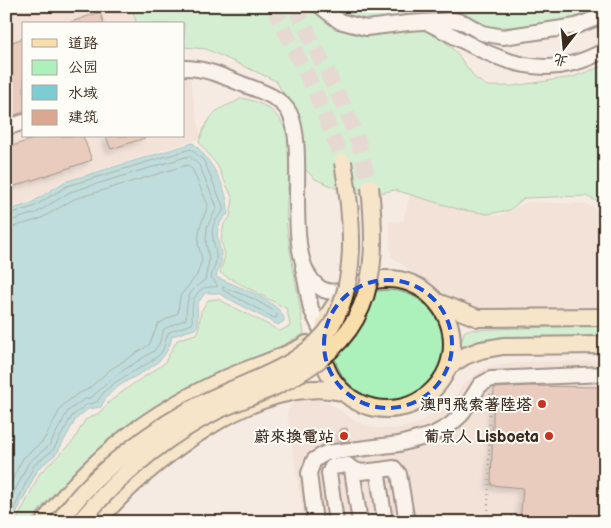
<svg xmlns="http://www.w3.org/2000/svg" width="611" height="528" font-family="'Balsamiq Sans','LXGW WenKai TC',sans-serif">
	<defs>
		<filter id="shadow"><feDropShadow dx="-4.5" dy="4.5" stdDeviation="2.5" flood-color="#0004"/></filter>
	</defs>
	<rect width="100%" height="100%" fill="#f6ebe3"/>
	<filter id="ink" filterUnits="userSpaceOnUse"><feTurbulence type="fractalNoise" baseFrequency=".02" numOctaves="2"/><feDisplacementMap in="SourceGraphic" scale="10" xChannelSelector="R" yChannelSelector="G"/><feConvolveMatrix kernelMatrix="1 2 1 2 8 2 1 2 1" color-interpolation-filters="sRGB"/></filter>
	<g filter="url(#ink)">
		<g fill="#eed7ca">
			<path d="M6,6H131L137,24H24V136H184V47L201,138L63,181L33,200L6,209Z"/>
			<path d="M411,191L499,216L528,202L585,204L605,212V309H462L391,256L389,222L403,221Z"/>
			<path d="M605,361V522H304L287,413L294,400L311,399L322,401L334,406L354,420L374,428L395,429L417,424L439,410L452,400L463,384L486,367L523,362Z"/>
		</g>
		<g fill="#acf1bc" stroke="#748e6d">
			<path d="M131,6H307L341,30L359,35L422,29L441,38L456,52L475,78L487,86H513L573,77L605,65V205L586,196L524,198L510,210L488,214L458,209L395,190L369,195L347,193L315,179L299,163L297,117L276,81L206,49L184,47V24H137Z"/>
			<path d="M329,6H604L593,13L572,21L509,27H488L461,13L439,10L364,21L347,19Z"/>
			<path d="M241,98C259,101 278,110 285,129C295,154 284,201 287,228C291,264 300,299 304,334C214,382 126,408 58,489C49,500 38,510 31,522H16L40,473L74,440L85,420L99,413L109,402L133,384L164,364L177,340L198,333L201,311L208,300L218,299L280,331L290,326L287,309L220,273L225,255L221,240L224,224L230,217L233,199L217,165L199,142C203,130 208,116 220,109C228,104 234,104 241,98Z"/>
			<circle cx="388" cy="345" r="55"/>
			<path d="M605,325V336L485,339L460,347L464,332L468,330Z"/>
		</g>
		<path fill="#7ccdd2" stroke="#628c8a" d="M193,143C211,160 229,189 228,214C208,231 223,244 221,262C220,267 217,272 216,277C231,284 285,302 284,321L278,325L218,293H205L197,304L198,325L195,329L172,336C166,377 115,373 101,407L88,409L76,419L57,453L38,469L12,522H6V211L31,203L64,182Z"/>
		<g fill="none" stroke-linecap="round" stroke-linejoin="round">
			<g stroke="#556b66" stroke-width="1">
				<path d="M6,215L33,207L67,186L191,149L204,161L223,206V212C203,229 218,244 216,261C215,267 212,272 211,277L218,286C213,288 206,286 202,289C189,298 193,312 192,324L169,332C164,340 166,349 158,356C139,372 109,379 97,402L86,405L72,416L53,450L34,465L8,522"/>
				<path d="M6,222L36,213L70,192L189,156L199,165L217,207L207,227L206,242L209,260L205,280C187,292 187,299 186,319L164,329L159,344L154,351L117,374L92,397L83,400L68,411L49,446L29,462L6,509"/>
				<path d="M6,229L40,219L74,199L187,165L192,169L208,205L200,227L198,243L202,260L197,275L180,296L178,313L158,324L149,345L111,369L87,390L77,394L62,406L43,441L23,458L6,492"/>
				<path d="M223,287L254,299L277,313V317L274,318L223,290Z"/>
			</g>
		</g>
		<g fill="#dca791" stroke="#3b2a1e" filter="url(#shadow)">
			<path d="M100,12L104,24H71V22Z"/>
			<path d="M24,38V112L6,118V44Z"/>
			<path d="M42,136H83L92,160L6,189V148Z"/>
			<path d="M106,136H145V138L111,149Z"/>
			<path d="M528,386L605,387V522H520L523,488L491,485L494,388Z"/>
			<path d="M347,428L349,441L341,442L340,429Z"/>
		</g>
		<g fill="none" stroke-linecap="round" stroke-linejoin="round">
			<g stroke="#d1c4bc" stroke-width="16" stroke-dasharray="16 8" stroke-linecap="butt">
				<path d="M273,6L317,96L343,162"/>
				<path d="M295,6L345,109L358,141L370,187"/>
			</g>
			<defs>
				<g id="minor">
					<path d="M320,6L339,21L366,28L408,23L454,20L465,23L482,33L503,37L576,26L605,15"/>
					<path d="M426,22C489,53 536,89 605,50"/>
					<path d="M184,68C205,68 223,76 242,84C258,90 282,97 290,114C309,154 279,265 322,289C330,294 340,291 349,290"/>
					<path d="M6,128L24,122"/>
					<path d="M303,268L311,309L322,332"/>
					<path d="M351,468L361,472L380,470"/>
					<path d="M315,522L309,473L314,460L326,453L399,444L432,435L450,425L461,415L480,385L491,379L605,374"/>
					<path d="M336,522L329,473L332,467L348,465L352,470L360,522"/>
					<path d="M385,522L378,475L380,470L394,468L399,474L407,522"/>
				</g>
				<g id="major">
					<circle cx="387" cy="344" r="65"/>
					<path d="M437,302L478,318L605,317"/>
					<path d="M449,366L465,356L481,350L503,346L605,345"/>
					<path d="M44,522C94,455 152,412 227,378C254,366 282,359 307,344"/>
					<path d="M97,522C146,463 260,372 342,392"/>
				</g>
			</defs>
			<use href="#minor" stroke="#3b2a1e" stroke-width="18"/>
			<use href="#major" stroke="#3b2a1e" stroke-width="20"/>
			<path stroke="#3b2a1e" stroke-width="2" stroke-dasharray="1 4" stroke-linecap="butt" d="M490,394L488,516H520"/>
			<use href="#minor" stroke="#fdfcf7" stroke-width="14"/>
			<use href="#major" stroke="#f8deab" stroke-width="16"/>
			<defs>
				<g id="major-bridge">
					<path d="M59,522C94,471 156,426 211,399C250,380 295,369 325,334C361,291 352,213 343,162"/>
					<path d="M80,522C118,476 165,436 218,410C236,402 256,395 274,387C369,341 380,286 370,187"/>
				</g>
			</defs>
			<use href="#major-bridge" stroke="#3b2a1e" stroke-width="20" stroke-linecap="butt"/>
			<use href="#major-bridge" stroke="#f8deab" stroke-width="16"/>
		</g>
	</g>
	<path d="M0 0H611V528H0ZM324 344a64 64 0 1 1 128 0a64 64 0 1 1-128 0Z" fill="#f6ebe3" fill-opacity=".55" fill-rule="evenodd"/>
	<path fill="none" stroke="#1d4ed8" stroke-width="4" stroke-dasharray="10 6" stroke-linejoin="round" d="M324 344a64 64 0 1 1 128 0a64 64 0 1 1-128 0Z"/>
	<g fill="#c8321e" stroke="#fdfcf7" stroke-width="2">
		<circle cx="542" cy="404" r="5"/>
		<circle cx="344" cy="436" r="5"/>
		<circle cx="549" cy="436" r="5"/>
	</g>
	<g text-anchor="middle" stroke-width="4" stroke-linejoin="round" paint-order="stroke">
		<g font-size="16" font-weight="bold" fill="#3b2a1e" stroke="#fdfcf7" text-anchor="end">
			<text x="532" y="410">澳門飛索著陸塔</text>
			<text x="334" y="442">蔚來換電站</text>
			<text x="539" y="442">葡京人 Lisboeta</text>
		</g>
	</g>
	<rect width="611" height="528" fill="none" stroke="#fdfcf7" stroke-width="25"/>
	<rect x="12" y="12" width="586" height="503" fill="none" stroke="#3b2a1e" stroke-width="2" filter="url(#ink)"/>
	<rect x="22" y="22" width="162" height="115" fill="#fdfcf7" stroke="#afa8a0"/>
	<rect x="32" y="39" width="25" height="8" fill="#f8deab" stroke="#afa8a0"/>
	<text x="68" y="48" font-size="15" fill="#3b2a1e">道路</text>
	<rect x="32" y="60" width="25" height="15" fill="#acf1bc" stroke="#afa8a0"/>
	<text x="68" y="72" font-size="15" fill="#3b2a1e">公园</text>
	<rect x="32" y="85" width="25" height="15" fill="#7ccdd2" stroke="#afa8a0"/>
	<text x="68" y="98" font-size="15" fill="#3b2a1e">水域</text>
	<rect x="32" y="110" width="25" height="15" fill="#dca791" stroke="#afa8a0"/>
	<text x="68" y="122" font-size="15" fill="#3b2a1e">建筑</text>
	<g transform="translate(564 48) rotate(196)" stroke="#fdfcf7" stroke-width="4" paint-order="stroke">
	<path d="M0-4L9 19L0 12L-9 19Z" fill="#3b2a1e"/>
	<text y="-8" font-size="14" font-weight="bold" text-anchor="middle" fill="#3b2a1e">北</text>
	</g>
</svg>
